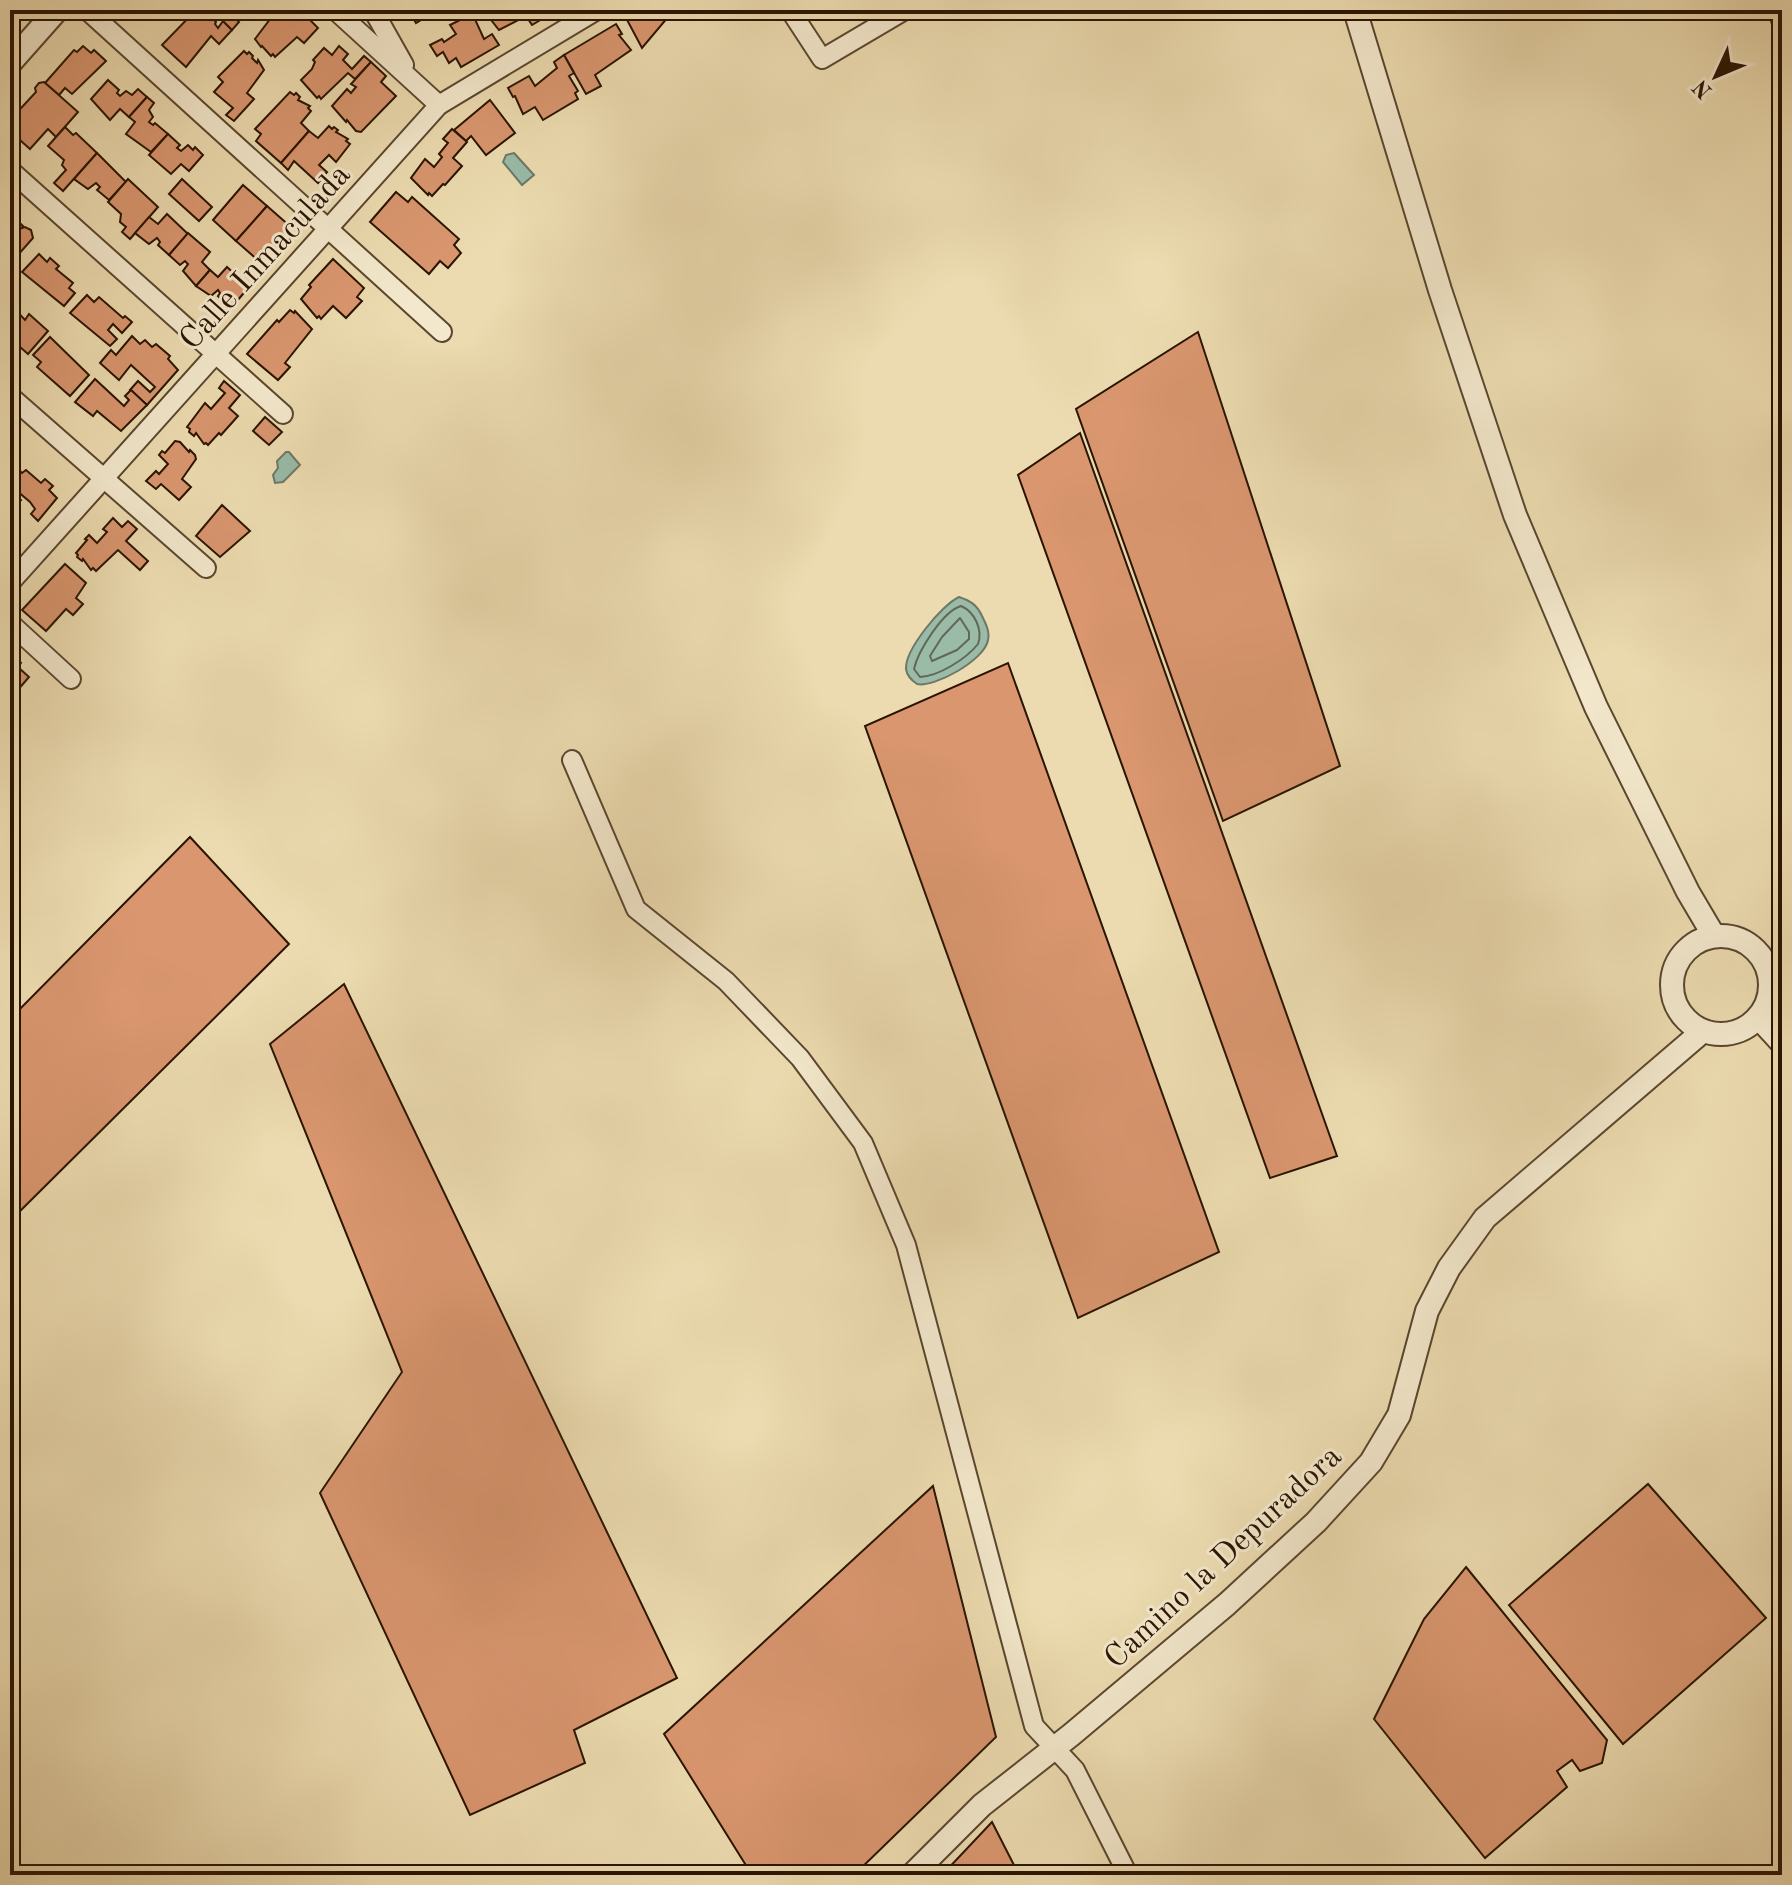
<svg xmlns="http://www.w3.org/2000/svg" width="1792" height="1885" font-family="'Old Standard TT',serif">
	<rect width="100%" height="100%" fill="#ecdbb0"/>
	<filter id="stains"><feTurbulence type="fractalNoise" baseFrequency=".0025" numOctaves="4"/><feColorMatrix values="0 0 0 0 .2 0 0 0 0 .09 0 0 0 0 .02 0 0 0 .5 -.17"/></filter>
	<radialGradient id="worn" r=".72"><stop offset=".6" stop-color="#630" stop-opacity="0"/><stop offset="1" stop-color="#630" stop-opacity=".3"/></radialGradient>
	<g fill="#99bba8" stroke="#6d7866" stroke-width="2">
		<path d="M514,153L534,175L522,185L503,162L506,155Z"/>
		<path d="M286,452H289L300,465L283,482L275,483L273,475L278,468L277,461Z"/>
		<path d="M959,597C971,601 977,605 982,616C986,624 990,632 988,640C985,660 934,688 917,684C911,680 907,676 906,669C905,649 942,605 959,597Z"/>
	</g>
	<g fill="none" stroke-linecap="round" stroke-linejoin="round">
		<g stroke="#626856" stroke-width="2">
			<path d="M961,606C975,612 983,630 978,644C966,659 939,676 920,677L914,669C918,651 943,611 961,606Z"/>
			<path d="M960,618L969,632V639L957,650L932,661L930,656L942,637Z"/>
		</g>
	</g>
	<g fill="#d9966f" stroke="#2a1403" stroke-width="2">
		<path d="M10,10H25L10,27Z"/>
		<path d="M123,10H152L145,18L136,10L130,16Z"/>
		<path d="M196,10H202L210,20L212,18L216,22L215,24L218,28L223,21L232,30L219,44L211,36L186,67L162,45Z"/>
		<path d="M219,10H233L230,13L239,22L232,30L223,21L229,15Z"/>
		<path d="M277,10L285,13L287,10H306L314,17L311,21L318,28L304,43L297,37L275,57L273,54L271,56L262,46L261,47L255,39Z"/>
		<path d="M418,10H437L416,23L411,14Z"/>
		<path d="M546,10L549,15L532,25L526,16L499,30L484,11Z"/>
		<path d="M640,10H674L642,48L626,18Z"/>
		<path d="M1769,10H1782V75Z"/>
		<path d="M470,15L472,18L474,17L484,39L492,34L499,45L461,67L456,58L449,63L443,52L437,56L430,45L442,39L444,42L456,34L450,25Z"/>
		<path d="M616,24L622,34L619,35L631,50L595,75L601,86L586,94L564,55Z"/>
		<path d="M83,46L91,53L94,50L106,61L72,94L65,88L59,95L45,83L74,50L77,52Z"/>
		<path d="M339,46L348,54L343,60L352,69L364,56L371,62L355,79L348,73L321,99L319,96L317,98L301,80L312,69L315,62L313,60L324,48L332,55Z"/>
		<path d="M244,51L247,54L249,52L253,56L252,58L257,63L258,60L264,70L247,93L254,99L234,121L226,115L233,108L214,92L223,82L218,77Z"/>
		<path d="M564,55L574,73L569,76L578,91L575,93L578,99L543,120L535,107L523,114L515,96L513,97L508,88L529,76L535,86L557,68L554,62Z"/>
		<path d="M371,62L386,76L381,82L396,96L361,132L356,131L347,120L346,122L332,106L347,89L351,93L356,87L351,84Z"/>
		<path d="M108,80L119,90L117,93L120,96L126,91L132,95L138,89L147,97L129,117L120,109L110,120L91,99Z"/>
		<path d="M44,82L78,112L56,137L48,129L30,149L10,131V120L36,92L35,88L39,83Z"/>
		<path d="M290,92L294,95L296,93L300,97L298,100L310,106L308,108L311,111L301,123L309,131L281,163L256,141L261,134L255,129Z"/>
		<path d="M147,97L154,103L149,110L153,117L149,122L153,125L155,123L168,134L151,152L126,134L135,122L129,117Z"/>
		<path d="M490,100L515,133L486,155L471,136L466,141L454,130Z"/>
		<path d="M329,126L332,129L334,127L338,130L336,132L348,139L346,141L350,144L336,162L329,155L319,165L327,172L318,183L294,161L288,170L281,163L309,131L318,138Z"/>
		<path d="M65,127L73,135L76,133L97,153L63,191L54,183L66,170L62,165L64,160L48,146Z"/>
		<path d="M452,129L467,142L453,158L462,166L445,185L443,184L432,196L429,193L428,195L411,178L425,159L434,167L442,157L439,154L448,143L443,139Z"/>
		<path d="M168,134L180,145L177,148L181,151L188,145L193,150L195,147L203,155L189,171L181,164L171,174L149,155Z"/>
		<path d="M97,153L126,182L109,200L97,190L100,187L96,183L88,189L74,179Z"/>
		<path d="M128,179L158,207L130,239L122,232L126,227L120,222L121,214L108,202Z"/>
		<path d="M182,179L212,207L199,221L169,194Z"/>
		<path d="M243,185L267,206L236,241L213,220Z"/>
		<path d="M396,192L408,202L412,197L459,239L454,245L461,253L448,268L440,261L429,274L370,222Z"/>
		<path d="M267,206L291,227L260,262L236,241Z"/>
		<path d="M10,214L23,226L22,228L25,227L31,230L33,238L10,264Z"/>
		<path d="M167,214L188,234L169,255L158,245L160,242L157,238L149,244L135,233L149,217L158,224Z"/>
		<path d="M188,233L210,252L202,262L210,270L196,286L183,271L188,264L185,261L180,265L169,255Z"/>
		<path d="M39,254L47,262L50,258L59,266L56,269L73,283L69,288L75,293L64,306L22,272Z"/>
		<path d="M333,259L364,288L357,297L362,301L346,318L333,306L321,319L319,316L317,318L301,299L311,287L309,285Z"/>
		<path d="M227,267L249,287L231,308L218,296L220,293L218,290L211,296L196,286L210,270L218,277Z"/>
		<path d="M87,295L94,302L99,297L123,318L125,316L132,322L122,333L113,324L108,330L117,339L110,346L70,313Z"/>
		<path d="M10,304L25,320L29,314L48,331L28,354L19,346L14,350L10,347Z"/>
		<path d="M290,310L294,313L295,311L312,329L285,363L290,367L278,380L247,354L277,320L279,322Z"/>
		<path d="M1198,332L1340,766L1223,821L1076,409Z"/>
		<path d="M132,336L140,344L145,340L152,347L156,344L170,356L168,359L178,370L147,405L130,390L138,381L150,392L155,387L131,365L119,380L100,363L111,350L116,355Z"/>
		<path d="M50,337L89,375L70,396L37,367L41,362L33,355Z"/>
		<path d="M95,379L124,406L129,400L125,396L131,390L147,405L121,431L97,411L93,416L75,402Z"/>
		<path d="M224,381L240,395L229,408L238,416L221,435L219,433L208,445L206,443L204,444L196,433L194,436L189,432L190,429L187,427L205,403L211,409L225,393L219,388Z"/>
		<path d="M265,417L282,432L269,445L253,431Z"/>
		<path d="M1080,433L1337,1156L1270,1178L1018,475Z"/>
		<path d="M175,441L180,442L189,452L190,450L195,455L196,459L182,479L191,487L179,500L161,484L156,489L146,481L156,471L159,474L168,464L159,455L162,451L165,453Z"/>
		<path d="M16,467L22,473L26,470L41,483L45,479L53,486L49,490L57,498L38,521L31,514L35,509L30,502L10,485V473Z"/>
		<path d="M10,491L21,500L11,511H10Z"/>
		<path d="M222,505L250,531L220,557L196,536Z"/>
		<path d="M10,511L20,520L10,531Z"/>
		<path d="M113,518L122,527L128,521L137,529L126,541L148,561L140,570L118,550L96,571L93,568L91,570L83,559L82,561L77,557L78,555L76,553L87,540L85,539L89,535L97,543L107,532L103,529Z"/>
		<path d="M65,564L86,583L76,598L83,604L73,615L66,609L46,631L22,610Z"/>
		<path d="M10,653L21,663L18,667L29,677L10,699Z"/>
		<path d="M1008,663L1219,1252L1078,1318L865,726Z"/>
		<path d="M190,837L289,944L10,1221V1019Z"/>
		<path d="M344,984L677,1678L574,1730L585,1763L470,1815L320,1493L402,1372L270,1044Z"/>
		<path d="M1648,1484L1766,1618L1623,1744L1509,1605Z"/>
		<path d="M933,1486L996,1737L854,1875H752L664,1734Z"/>
		<path d="M1466,1567L1607,1740L1602,1763L1580,1771L1572,1760L1557,1771L1567,1787L1485,1858L1374,1719L1424,1619Z"/>
		<path d="M992,1822L1019,1875H942Z"/>
	</g>
	<g fill="none" stroke-linecap="round" stroke-linejoin="round">
		<defs>
			<g id="minor">
				<path d="M87,10L442,332"/>
				<path d="M335,10L439,105"/>
				<path d="M373,10L404,65"/>
				<path d="M790,10L822,59L905,10"/>
				<path d="M10,170L283,414"/>
				<path d="M10,396L206,568"/>
				<path d="M10,583L439,105L597,10"/>
				<path d="M10,623L71,679"/>
				<path d="M572,760L636,909L726,981L800,1058L863,1143L906,1245L1034,1726L1075,1770L1128,1875"/>
				<path d="M1770,980L1782,971"/>
			</g>
			<g id="tertiary">
				<path d="M1355,10L1440,290L1515,515L1596,707L1688,892L1714,936"/>
				<path d="M10,63L57,10"/>
				<circle cx="1721" cy="985" r="49"/>
				<path d="M1759,1018L1782,1043"/>
				<path d="M912,1875L982,1805L1071,1735L1227,1604L1316,1522L1371,1462L1399,1415L1427,1311L1449,1268L1485,1218L1703,1031"/>
			</g>
		</defs>
		<use href="#minor" stroke="#5a462e" stroke-width="22"/>
		<use href="#tertiary" stroke="#5a462e" stroke-width="26"/>
		<use href="#minor" stroke="#f3e8cc" stroke-width="18"/>
		<use href="#tertiary" stroke="#f3e8cc" stroke-width="22"/>
	</g>
	<g text-anchor="middle" stroke-width="6" stroke-linejoin="round" paint-order="stroke">
		<g font-size="32" fill="#2a1403" stroke="#f3e8cc">
			<text transform="translate(264 256) rotate(-48)" y="11">Calle Inmaculada</text>
			<text transform="translate(1222 1556) rotate(-43)" y="11">Camino la Depuradora</text>
		</g>
	</g>
	<rect width="1792" height="1885" fill="none" stroke="#ecdbb0" stroke-width="40"/>
	<rect x="12" y="12" width="1768" height="1861" fill="none" stroke="#2a1403" stroke-width="4"/>
	<rect x="20" y="20" width="1752" height="1845" fill="none" stroke="#2a1403" stroke-width="2"/>
	<g transform="translate(1716 76) rotate(226)" stroke="#f3e8cc" stroke-width="6" paint-order="stroke">
	<path d="M0-6L14 30L0 20L-14 30Z" fill="#2a1403"/>
	<text y="-12" font-size="22" font-weight="bold" text-anchor="middle" fill="#2a1403">N</text>
	</g>
	<rect width="100%" height="100%" filter="url(#stains)"/>
	<rect width="100%" height="100%" fill="url(#worn)"/>
</svg>
